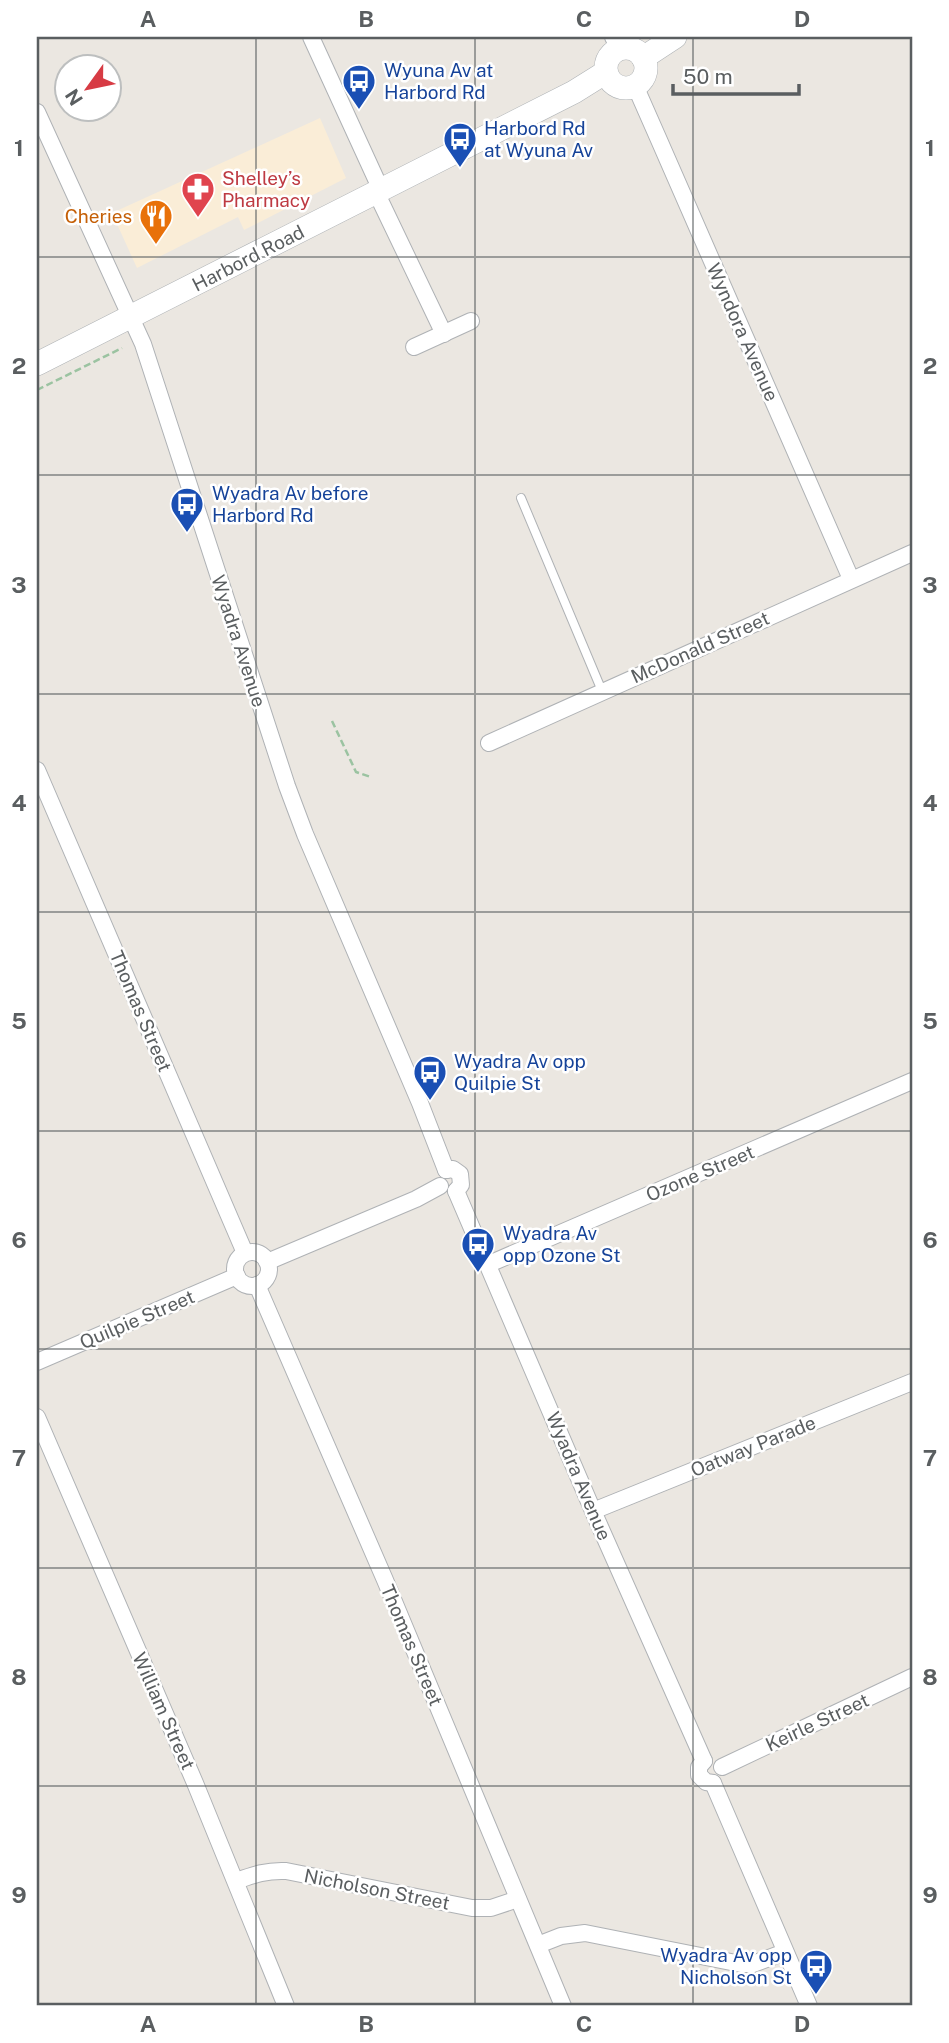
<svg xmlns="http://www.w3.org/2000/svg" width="949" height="2043" font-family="'Public Sans',sans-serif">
	<rect width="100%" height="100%" fill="#ebe7e1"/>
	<path fill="#faedd7" d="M320,118L346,178L244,230L238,217L137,268L112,213Z"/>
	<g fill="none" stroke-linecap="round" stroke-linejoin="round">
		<defs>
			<path id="service" d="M521,498L602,691"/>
			<g id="minor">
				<path d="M311,37L381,190"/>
				<path d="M613,37L619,49"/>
				<path d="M637,84V90L659,140L851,579"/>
				<path d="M37,112L143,344L287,786L305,834L420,1103L446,1170"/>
				<path d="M376,192L444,334"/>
				<path d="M414,347L471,321"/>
				<path d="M489,743L912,553"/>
				<path d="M37,770L245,1253"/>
				<path d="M446,1170L453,1169L460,1174L461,1185L456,1191"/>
				<path d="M456,1191L593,1511L704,1761"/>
				<circle cx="252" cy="1269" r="17"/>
				<path d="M267,1262L416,1199L440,1186"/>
				<path d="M489,1264L912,1081"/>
				<path d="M257,1285L385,1580L563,2006"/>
				<path d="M37,1362L237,1276"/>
				<path d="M37,1417L195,1783L286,2006"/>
				<path d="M593,1511L912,1382"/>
				<path d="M704,1761L699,1767V1775L706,1782L713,1783"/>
				<path d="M722,1767L912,1677"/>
				<path d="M713,1783L809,2006"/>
				<path d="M236,1881C253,1875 267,1870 286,1871L472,1908H491L518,1899"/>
				<path d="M538,1945L561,1936L585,1933L741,1964H753L785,1952"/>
			</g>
			<g id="secondary">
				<circle cx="626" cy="68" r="20"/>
				<path d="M643,58L675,37"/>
				<path d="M37,364L574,92L606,72"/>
			</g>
		</defs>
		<use href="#service" stroke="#afb2b5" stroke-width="10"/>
		<use href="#minor" stroke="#afb2b5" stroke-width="18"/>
		<use href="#secondary" stroke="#aeb2b5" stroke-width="24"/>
		<g stroke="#9bc3a1" stroke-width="2.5" stroke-dasharray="7 3.5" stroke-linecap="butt">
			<path d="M37,390L122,348"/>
			<path d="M332,721L356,772L371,777"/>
		</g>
		<use href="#service" stroke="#fff" stroke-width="8"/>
		<use href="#minor" stroke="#fff" stroke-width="16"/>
		<use href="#secondary" stroke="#fff" stroke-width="23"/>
	</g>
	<path fill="none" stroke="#5a5e60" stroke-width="2" stroke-opacity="0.55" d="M256,37V2006M475,37V2006M693,37V2006M37,257H912M37,475H912M37,694H912M37,912H912M37,1131H912M37,1349H912M37,1568H912M37,1786H912"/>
	<defs>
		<symbol id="bus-pin" viewBox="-11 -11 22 30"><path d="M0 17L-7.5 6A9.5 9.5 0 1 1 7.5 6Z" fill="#1a4fb4" stroke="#fff"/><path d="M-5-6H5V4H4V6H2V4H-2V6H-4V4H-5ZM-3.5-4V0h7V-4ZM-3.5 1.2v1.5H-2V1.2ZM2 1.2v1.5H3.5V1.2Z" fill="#fff"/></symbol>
		<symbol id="pharmacy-pin" viewBox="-11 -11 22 30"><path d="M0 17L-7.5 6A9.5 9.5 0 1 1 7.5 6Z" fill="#e0444e" stroke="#fff"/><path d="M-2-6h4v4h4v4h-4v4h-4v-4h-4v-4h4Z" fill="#fff"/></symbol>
		<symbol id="restaurant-pin" viewBox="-11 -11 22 30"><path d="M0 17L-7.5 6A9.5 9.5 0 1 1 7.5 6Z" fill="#e8710a" stroke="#fff"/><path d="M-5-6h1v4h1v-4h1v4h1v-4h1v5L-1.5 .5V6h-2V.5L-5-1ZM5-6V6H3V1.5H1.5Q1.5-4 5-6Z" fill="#fff"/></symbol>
	</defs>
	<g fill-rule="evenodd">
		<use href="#bus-pin" x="340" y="62" width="38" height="52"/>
		<use href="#bus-pin" x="441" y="120" width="38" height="52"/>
		<use href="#pharmacy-pin" x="179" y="170" width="38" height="52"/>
		<use href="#restaurant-pin" x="137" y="197" width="38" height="52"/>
		<use href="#bus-pin" x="168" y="485" width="38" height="52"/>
		<use href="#bus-pin" x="411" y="1053" width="38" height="52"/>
		<use href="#bus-pin" x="459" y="1225" width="38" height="52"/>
		<use href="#bus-pin" x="797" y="1947" width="38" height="52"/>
	</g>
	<g text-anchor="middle" stroke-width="5" stroke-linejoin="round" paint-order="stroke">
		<g font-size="19" fill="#164399" stroke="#fff" text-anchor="start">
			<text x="384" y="77">Wyuna Av at<tspan x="384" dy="22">Harbord Rd</tspan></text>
			<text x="484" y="135">Harbord Rd<tspan x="484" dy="22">at Wyuna Av</tspan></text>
			<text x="212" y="500">Wyadra Av before<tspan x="212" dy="22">Harbord Rd</tspan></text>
			<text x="454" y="1068">Wyadra Av opp<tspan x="454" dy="22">Quilpie St</tspan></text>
			<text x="503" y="1240">Wyadra Av<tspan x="503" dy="22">opp Ozone St</tspan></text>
			<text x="792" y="1962" text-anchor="end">Wyadra Av opp<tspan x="792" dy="22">Nicholson St</tspan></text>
		</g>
		<g font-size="19" fill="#be3a42" stroke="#fff" text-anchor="start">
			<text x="222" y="185">Shelley’s<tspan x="222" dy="22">Pharmacy</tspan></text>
		</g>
		<g font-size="19" fill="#c56008" stroke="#fff" text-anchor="end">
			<text x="132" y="223">Cheries</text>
		</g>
		<g font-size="19" fill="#5a5e60" stroke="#fff">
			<text transform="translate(248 258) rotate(-27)" y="7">Harbord Road</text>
			<text transform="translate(743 332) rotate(66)" y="7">Wyndora Avenue</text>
			<text transform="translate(239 641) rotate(72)" y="7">Wyadra Avenue</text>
			<text transform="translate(700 647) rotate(-24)" y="7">McDonald Street</text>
			<text transform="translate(141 1011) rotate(67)" y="7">Thomas Street</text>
			<text transform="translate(700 1173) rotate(-23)" y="7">Ozone Street</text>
			<text transform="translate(137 1319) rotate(-23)" y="7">Quilpie Street</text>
			<text transform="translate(753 1446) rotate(-22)" y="7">Oatway Parade</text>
			<text transform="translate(579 1476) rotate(67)" y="7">Wyadra Avenue</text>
			<text transform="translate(412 1645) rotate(67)" y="7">Thomas Street</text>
			<text transform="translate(164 1711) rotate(66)" y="7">William Street</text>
			<text transform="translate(817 1722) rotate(-25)" y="7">Keirle Street</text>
			<text transform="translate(377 1889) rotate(11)" y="7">Nicholson Street</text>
		</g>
	</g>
	<rect width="949" height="2043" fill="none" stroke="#ffffff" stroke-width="77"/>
	<g transform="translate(88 88) rotate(237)"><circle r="33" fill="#ffffff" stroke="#bdbfbf" stroke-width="2"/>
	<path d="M0-5L12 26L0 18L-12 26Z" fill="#d73b44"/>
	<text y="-10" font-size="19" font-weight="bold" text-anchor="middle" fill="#5a5e60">N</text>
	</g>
	<path d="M673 84v10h126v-10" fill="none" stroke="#5a5e60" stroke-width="3.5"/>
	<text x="683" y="84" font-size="21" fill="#5a5e60" stroke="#ffffff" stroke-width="5" paint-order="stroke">50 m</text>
	<rect x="38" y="38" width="873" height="1966" fill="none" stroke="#5a5e60" stroke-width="2.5"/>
	<g font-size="23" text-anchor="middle" font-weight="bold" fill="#5a5e60">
		<text x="148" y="27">A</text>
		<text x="366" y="27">B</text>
		<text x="584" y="27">C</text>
		<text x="802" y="27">D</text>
		<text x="19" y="156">1</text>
		<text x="930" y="156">1</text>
		<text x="19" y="374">2</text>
		<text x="930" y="374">2</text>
		<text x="19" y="593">3</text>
		<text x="930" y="593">3</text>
		<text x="19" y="811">4</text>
		<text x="930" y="811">4</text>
		<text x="19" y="1029">5</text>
		<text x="930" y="1029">5</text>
		<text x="19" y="1248">6</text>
		<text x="930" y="1248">6</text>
		<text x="19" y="1466">7</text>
		<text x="930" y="1466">7</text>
		<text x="19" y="1685">8</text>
		<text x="930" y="1685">8</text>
		<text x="19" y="1903">9</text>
		<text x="930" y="1903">9</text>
		<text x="148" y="2032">A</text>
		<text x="366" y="2032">B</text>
		<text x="584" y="2032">C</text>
		<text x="802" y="2032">D</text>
	</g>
</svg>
